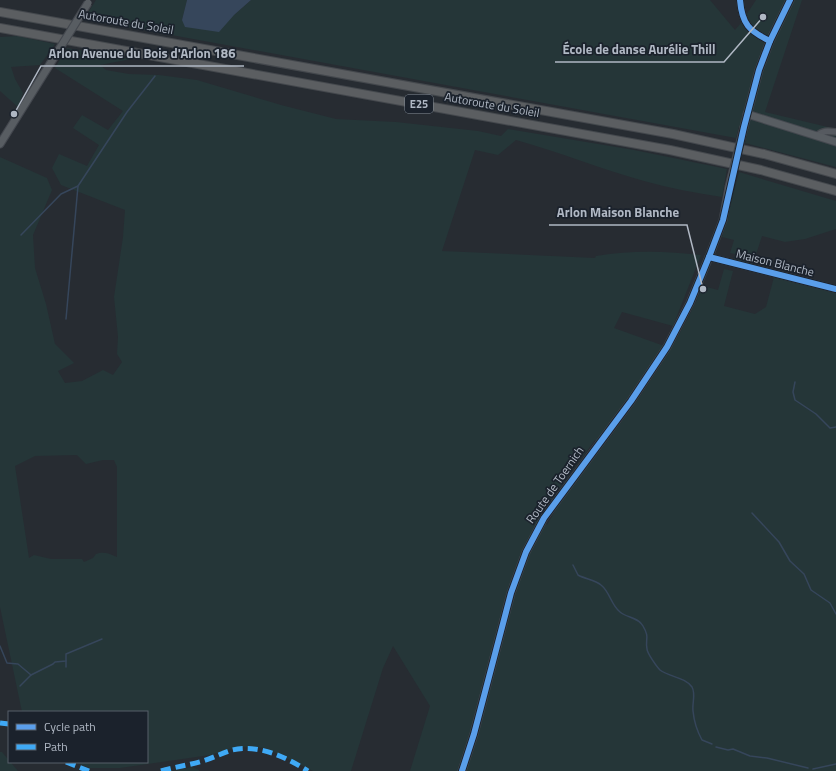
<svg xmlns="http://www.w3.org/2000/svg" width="836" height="771" font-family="'Titillium Web',sans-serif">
	<rect width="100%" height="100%" fill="#272c32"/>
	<g fill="#253638" fill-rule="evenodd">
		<path d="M96,0H187L182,20L234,15L251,0H710L735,30L741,23L756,0H802L765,112L836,129V167L745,143L748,128L739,126L736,138L84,19Z"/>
		<path d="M18,36L55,44L40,65L11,67L15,79L23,93L18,107L0,91V37Z"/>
		<path d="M67,48L131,59L100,65L106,70L129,74L159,75L197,80L281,105L336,119L396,122L478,131L501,136L508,129L634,150L727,169L722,197C695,193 670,188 644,181C601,169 559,152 516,140L498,155L475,150L442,251L595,258L596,256C632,250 666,251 701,255L673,326L622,312L614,328L667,347L599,443L595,440L540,514L547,525L559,504C612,434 668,367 703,286L718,290L724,269L733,271L724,306L755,314L766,307L774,277L818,288L836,289V771H410L430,706L393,646L383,668L351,771H313L265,748L237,747L210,755L120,768H90L74,762H147V712H22L0,607V157L47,178L52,190L33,235L35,268L46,304L55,344L74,363L58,371L65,383L82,381L103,370L113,375L122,362L117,354L118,337L114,297L123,237L125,210L61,185L52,168L59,154L87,166L99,145L73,128L82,115L108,130L123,111L55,68ZM77,455L86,464L103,460H114L117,467V557C110,554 104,551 96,554L93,558L84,562L82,559H51L34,555L29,558L15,466L35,456Z"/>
		<path d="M739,172L836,201V229L805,239L785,242L762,236L752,267L733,261L735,254L730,253L734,240L722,237Z"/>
		<path d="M0,752H2L18,771H0Z"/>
		<path d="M192,767L199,770V771H173Z"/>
	</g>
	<path fill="#36465b" d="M187,0H251L234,15L219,32L185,27L182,20Z"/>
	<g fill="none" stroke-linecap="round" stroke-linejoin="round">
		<g stroke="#36465b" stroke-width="1.5">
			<path d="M21,235L61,194L78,186L127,112L155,76"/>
			<path d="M66,319L78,186"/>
			<path d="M795,382L793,392L795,400L816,414L830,428L836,427"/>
			<path d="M752,513L779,542L790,561L804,574L811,590L830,603L836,614"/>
			<path d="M573,565L578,575C585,579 595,580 601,585C610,592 611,605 620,612C627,618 638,617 643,626C650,638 645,638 647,649C647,653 657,667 660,670C669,677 685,677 692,687C696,694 692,703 693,711C694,721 697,731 702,740L712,744"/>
			<path d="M0,646L7,663L18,664L31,675L53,664L55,662L66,661V654L102,639"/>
			<path d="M66,661V667"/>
			<path d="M20,686L31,675"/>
			<path d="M716,747L728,750L733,749L750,756L767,758L808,768"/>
			<path d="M813,769L836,764"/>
		</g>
		<defs>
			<g id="minor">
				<path d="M740,0C742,24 749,31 770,41"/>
				<path d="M817,136C823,130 828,131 836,132"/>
				<path d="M709,257L836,289"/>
			</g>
			<g id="major">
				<path d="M747,114L836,142"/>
				<path d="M744,127L759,70L770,41L790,0"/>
				<path d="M0,144L50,64"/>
				<path d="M462,771L474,734L511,593L526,552L544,518L631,401L667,347L690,303L709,257L723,220L729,187"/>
			</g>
			<g id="highway">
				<path d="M0,12L673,134L764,154L836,174"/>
				<path d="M0,28L670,150L761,170L836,191"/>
			</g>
		</defs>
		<use href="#minor" stroke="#44484d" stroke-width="8"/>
		<use href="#major" stroke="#44484f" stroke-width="9"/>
		<use href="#highway" stroke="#44484d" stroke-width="10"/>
		<use href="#minor" stroke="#565a60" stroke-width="5.5"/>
		<use href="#major" stroke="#585d62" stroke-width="7"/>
		<use href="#highway" stroke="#5b5e61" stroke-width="8"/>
		<defs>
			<g id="major-bridge">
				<path d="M50,64L88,3"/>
				<path d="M729,187L744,127"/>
			</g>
		</defs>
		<use href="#major-bridge" stroke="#44484f" stroke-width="9" stroke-linecap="butt"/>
		<use href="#major-bridge" stroke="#585d62" stroke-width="7"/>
		<g stroke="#3fa9f5" stroke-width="5" stroke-dasharray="10 5" stroke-linecap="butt">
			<path d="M0,723L9,724"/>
			<path d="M66,762L89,771"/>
			<path d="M161,771C175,767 189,765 203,761C213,758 222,753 232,750C259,744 286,757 308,771"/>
		</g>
		<defs>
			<g id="cycleway">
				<path d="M740,0C742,24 749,31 770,41"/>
				<path d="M709,257L836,289"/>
				<path d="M462,771L474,734L511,593L526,552L544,518L631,401L667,347L690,303L709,257L723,220L744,127L759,70L770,41L790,0"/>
			</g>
		</defs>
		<use href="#cycleway" stroke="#1b222c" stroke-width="8"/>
		<use href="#cycleway" stroke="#5a9eea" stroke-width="6"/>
	</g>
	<g text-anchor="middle" stroke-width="3.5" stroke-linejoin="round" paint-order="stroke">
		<rect fill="#1b222c" stroke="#838b96" stroke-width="1" x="405" y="95" width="28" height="18" rx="3"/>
		<g font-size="11" font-weight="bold" fill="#b0b8c4">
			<text x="419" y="108">E25</text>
		</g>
		<g font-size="12" fill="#b0b8c4" stroke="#1b222c">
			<text transform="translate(126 22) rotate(10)" y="4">Autoroute du Soleil</text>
			<text transform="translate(492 105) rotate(10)" y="4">Autoroute du Soleil</text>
			<text transform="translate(775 263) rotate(14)" y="4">Maison Blanche</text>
			<text transform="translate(555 485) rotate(-55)" y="4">Route de Toernich</text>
		</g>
	</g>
	<path fill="none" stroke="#b0b8c4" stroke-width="1.5" d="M763 17L724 62H555M14 114L41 66H244M703 289L687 225H549"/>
	<g fill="#b0b8c4" stroke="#1b222c" stroke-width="1.5">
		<circle cx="763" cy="17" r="4"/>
		<circle cx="14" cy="114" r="4"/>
		<circle cx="703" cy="289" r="4"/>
	</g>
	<g font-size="13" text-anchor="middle" font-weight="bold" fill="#b0b8c4" stroke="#1b222c" stroke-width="3.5" stroke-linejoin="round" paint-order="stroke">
		<text x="639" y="54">École de danse Aurélie Thill</text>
		<text x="142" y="58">Arlon Avenue du Bois d'Arlon 186</text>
		<text x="618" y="217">Arlon Maison Blanche</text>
	</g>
	<rect x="8" y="711" width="140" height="52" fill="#1b222c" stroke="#575e69"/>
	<rect x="16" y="724" width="20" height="6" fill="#5a9eea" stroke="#575e69"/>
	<text x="44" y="731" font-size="12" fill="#b0b8c4">Cycle path</text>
	<rect x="16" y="744" width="20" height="6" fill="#3fa9f5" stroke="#575e69"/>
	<text x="44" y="751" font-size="12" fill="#b0b8c4">Path</text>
</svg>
